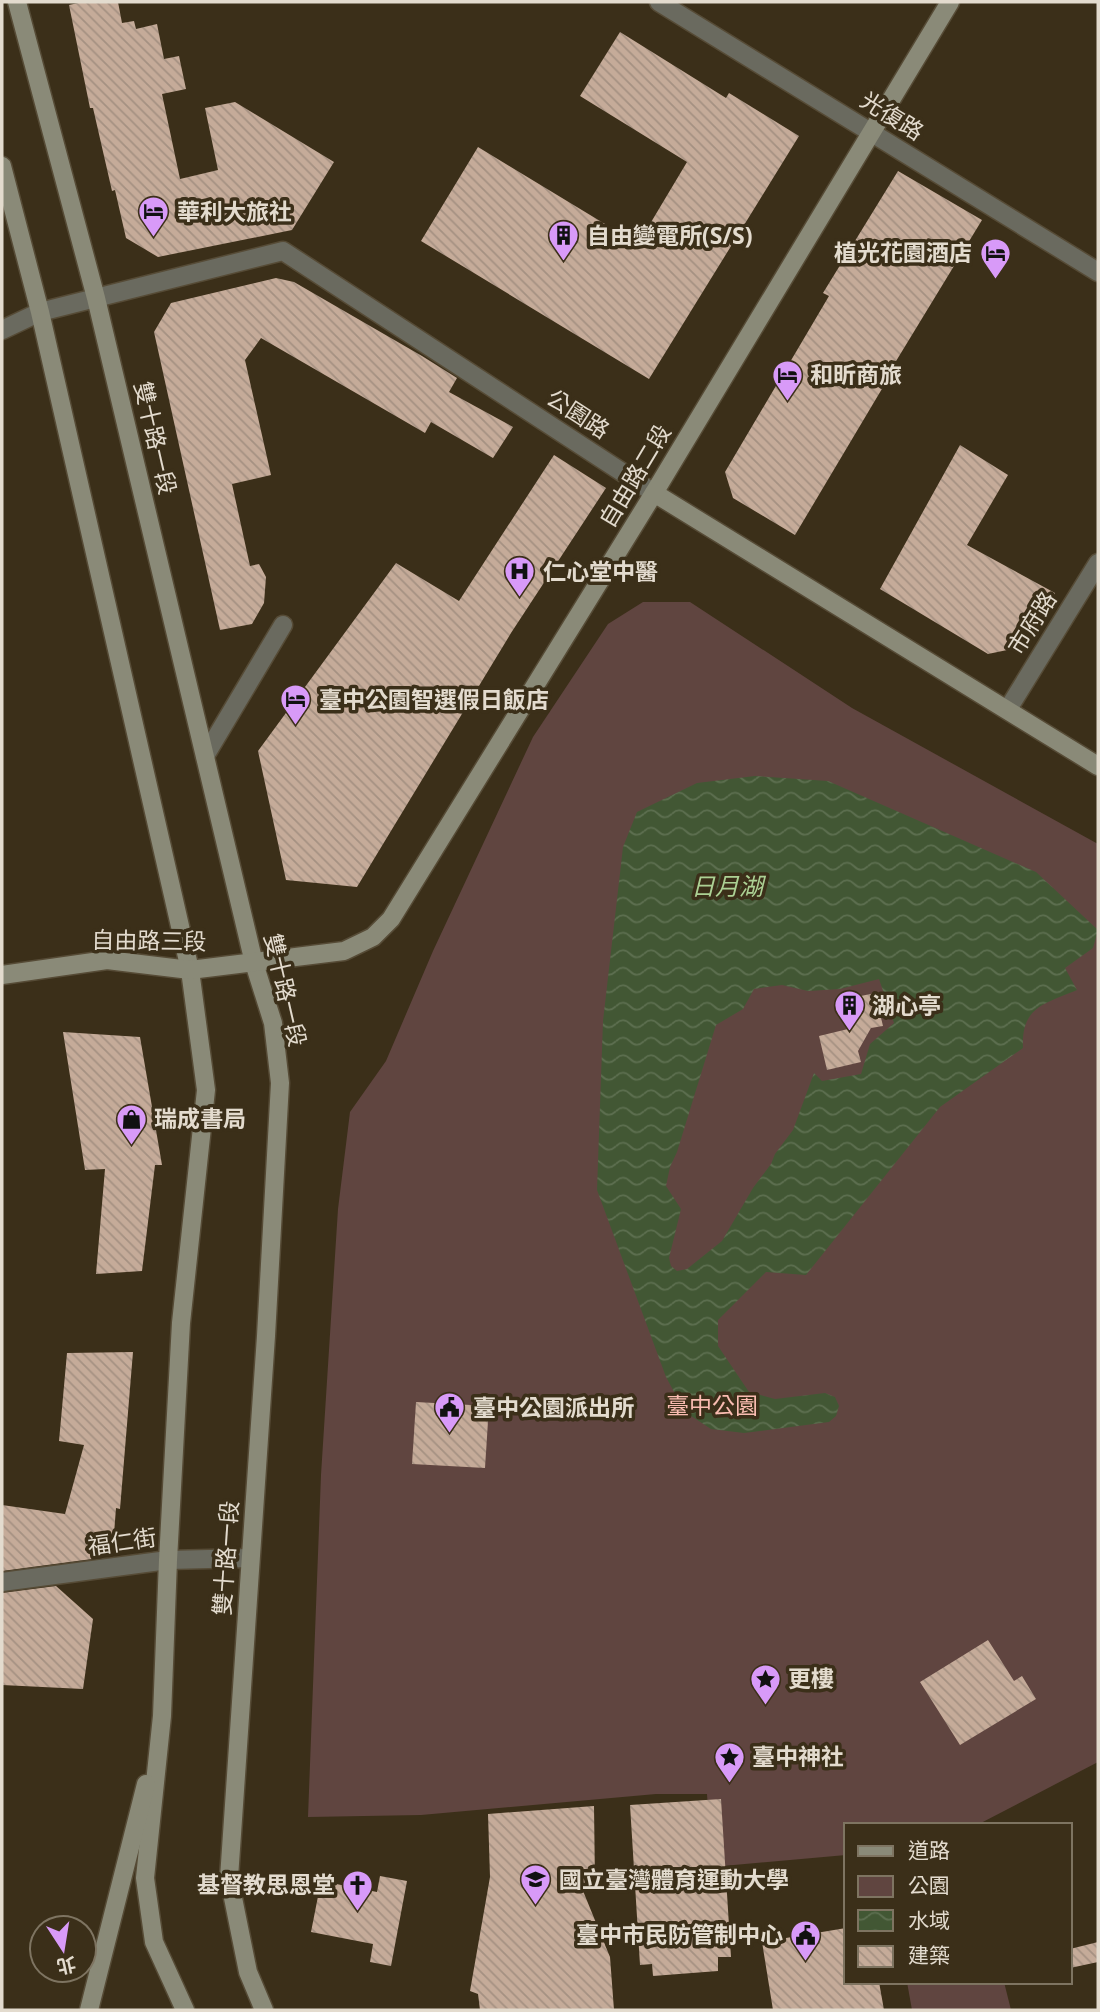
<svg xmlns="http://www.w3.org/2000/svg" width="1100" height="2012" font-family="'Open Sans','Noto Sans TC',sans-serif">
	<defs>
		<pattern id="water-waves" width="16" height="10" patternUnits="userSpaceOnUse" patternTransform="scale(1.75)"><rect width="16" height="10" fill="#425734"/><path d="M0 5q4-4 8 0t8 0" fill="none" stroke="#5d6f50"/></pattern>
		<pattern id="building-back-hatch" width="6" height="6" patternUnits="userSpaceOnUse" patternTransform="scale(1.75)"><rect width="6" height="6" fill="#c5ab99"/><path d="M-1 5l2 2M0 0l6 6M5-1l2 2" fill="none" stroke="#a59182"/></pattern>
	</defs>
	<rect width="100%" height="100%" fill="#3b2f19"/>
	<g fill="#604540">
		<path d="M643,602H690L852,708L1098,844V1762L977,1825H846V1855L712,1867L707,1794H656L421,1815L308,1817L321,1475L338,1209L350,1112L386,1061L433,951L533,737L608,624Z"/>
		<path d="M907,1982H1004L1011,2010H912Z"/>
	</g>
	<path fill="url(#water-waves)" fill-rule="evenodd" d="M755,776L828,781L1036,872L1098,930L1093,948L1065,968L1077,990C1044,1004 1021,1007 1023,1048L940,1107L806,1275L766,1272L718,1320V1346L749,1392L775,1399L825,1393L835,1397L839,1406L836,1416L829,1422L744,1433L711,1429L685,1412L666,1377L597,1190L603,1021L623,847L637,812L697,783ZM879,979L894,1023L870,1044L861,1074L822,1081L814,1073L793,1130L775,1154L771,1164L753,1188L722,1241L687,1269L677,1271L671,1266L669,1258L681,1209L666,1186L670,1167L677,1152L716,1025L743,1009L754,989L782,985L808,991L840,989Z"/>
	<g fill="url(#building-back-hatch)">
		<path d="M83,2H118L122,23L134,21L136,29L157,24L164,59L179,56L186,89L162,94L180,179L218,170L205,108L235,102L334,162L292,230L158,257L126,238L115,190L112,191L93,108H90L69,5Z"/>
		<path d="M620,32L726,98L729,93L799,136L649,379L421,241L478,147L638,244L687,162L580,96Z"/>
		<path d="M898,171L982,220L890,371L892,372L795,535L733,498L725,472L829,296L823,293Z"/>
		<path d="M276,278L294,282L422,356L457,378L449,392L513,427L493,458L431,422L425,433L261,338L245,360L271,475L232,484L250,566L259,564L266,577L264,603L252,624L220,630L154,332L171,303Z"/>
		<path d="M960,445L1008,475L967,545L1055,593L1022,647L988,654L880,589Z"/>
		<path d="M554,455L606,488L511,633L357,887L286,880L258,751L396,563L459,601Z"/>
		<path d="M875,993L883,1026L871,1028L858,1051L861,1062L827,1070L819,1036L848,1029L842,1000Z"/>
		<path d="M63,1032L140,1037L162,1165H155L142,1271L96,1274L105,1169L85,1170Z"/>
		<path d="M133,1352L120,1509L116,1508L114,1534L92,1559L2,1571V1505L65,1514L84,1445L59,1441L67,1353Z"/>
		<path d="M416,1402L489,1406L485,1468L412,1464Z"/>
		<path d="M56,1586L93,1619L83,1689L2,1685V1593Z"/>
		<path d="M988,1640L1014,1681L1022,1676L1036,1699L960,1745L920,1682Z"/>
		<path d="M721,1799L731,1957H718V1971L653,1976L652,1964L640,1965L630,1805Z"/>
		<path d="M594,1806L595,1883L581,1886L610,1957L614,2010H480L478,1994L470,1991L490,1877L488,1814Z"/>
		<path d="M380,1876L407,1881L391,1966L370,1962L373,1944L311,1932L321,1881L377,1892Z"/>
		<path d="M846,1928V1982H879L884,2010H773L762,1942Z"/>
		<path d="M1098,1942V1962L1070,1968V1949Z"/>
	</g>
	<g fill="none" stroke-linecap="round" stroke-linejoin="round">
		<defs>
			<g id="street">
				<path d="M659,2L1098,272"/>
				<path d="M2,330L40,312L283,251L654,493"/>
				<path d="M1008,709L1098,563"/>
				<path d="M205,756L283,625"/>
				<path d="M2,1582L168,1560L250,1558"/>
			</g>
			<g id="secondary">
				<path d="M17,2L96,298L254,963L273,1023L280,1083L266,1336L229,1878L248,1972L264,2010"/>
				<path d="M2,166L40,312L190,970L206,1090L181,1323L168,1560L162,1716L145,1878L154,1942L185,2010"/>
				<path d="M654,493L1098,766"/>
				<path d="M2,975L107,960L190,970L344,951L373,937L391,919L654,493L950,2"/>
				<path d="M89,2010L146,1784"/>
			</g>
		</defs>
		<use href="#street" stroke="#564b36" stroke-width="21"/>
		<use href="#secondary" stroke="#564b36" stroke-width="21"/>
		<use href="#street" stroke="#6a6a5f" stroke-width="18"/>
		<use href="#secondary" stroke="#8a8a78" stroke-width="18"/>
	</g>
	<defs>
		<symbol id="hotel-pin" viewBox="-11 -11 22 30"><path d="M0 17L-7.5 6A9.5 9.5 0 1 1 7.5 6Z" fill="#d89af8" stroke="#3b2f19"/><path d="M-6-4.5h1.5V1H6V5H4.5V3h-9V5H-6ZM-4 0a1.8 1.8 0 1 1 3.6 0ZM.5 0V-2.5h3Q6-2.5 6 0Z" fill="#111"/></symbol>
		<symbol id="building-pin" viewBox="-11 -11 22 30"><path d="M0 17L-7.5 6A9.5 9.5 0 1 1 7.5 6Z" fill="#d89af8" stroke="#3b2f19"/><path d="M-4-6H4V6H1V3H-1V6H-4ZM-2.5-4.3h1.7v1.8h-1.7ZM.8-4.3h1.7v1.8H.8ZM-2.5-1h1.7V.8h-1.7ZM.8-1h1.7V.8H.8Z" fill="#111"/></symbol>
		<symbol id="hospital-pin" viewBox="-11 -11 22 30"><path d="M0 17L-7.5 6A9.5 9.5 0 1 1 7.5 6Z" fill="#d89af8" stroke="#3b2f19"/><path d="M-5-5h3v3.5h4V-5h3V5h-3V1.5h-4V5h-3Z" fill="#111"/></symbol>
		<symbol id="shop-pin" viewBox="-11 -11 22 30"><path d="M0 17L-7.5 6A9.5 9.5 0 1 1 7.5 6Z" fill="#d89af8" stroke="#3b2f19"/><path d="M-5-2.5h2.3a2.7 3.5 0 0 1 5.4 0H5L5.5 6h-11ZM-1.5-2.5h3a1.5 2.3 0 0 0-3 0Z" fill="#111"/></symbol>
		<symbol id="civic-pin" viewBox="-11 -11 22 30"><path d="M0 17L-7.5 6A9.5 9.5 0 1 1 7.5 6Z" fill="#d89af8" stroke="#3b2f19"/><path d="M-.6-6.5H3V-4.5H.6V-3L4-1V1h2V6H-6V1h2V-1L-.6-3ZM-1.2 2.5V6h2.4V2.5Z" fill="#111"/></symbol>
		<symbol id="sight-pin" viewBox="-11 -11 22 30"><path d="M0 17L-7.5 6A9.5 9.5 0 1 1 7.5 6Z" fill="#d89af8" stroke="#3b2f19"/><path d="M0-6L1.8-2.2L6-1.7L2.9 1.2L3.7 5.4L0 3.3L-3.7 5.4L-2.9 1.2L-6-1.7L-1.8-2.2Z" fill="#111"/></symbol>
		<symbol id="university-pin" viewBox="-11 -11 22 30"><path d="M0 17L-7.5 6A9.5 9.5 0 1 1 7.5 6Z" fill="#d89af8" stroke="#3b2f19"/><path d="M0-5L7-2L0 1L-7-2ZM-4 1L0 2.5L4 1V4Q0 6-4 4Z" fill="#111"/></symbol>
		<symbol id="church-pin" viewBox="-11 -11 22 30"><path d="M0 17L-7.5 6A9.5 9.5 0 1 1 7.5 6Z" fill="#d89af8" stroke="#3b2f19"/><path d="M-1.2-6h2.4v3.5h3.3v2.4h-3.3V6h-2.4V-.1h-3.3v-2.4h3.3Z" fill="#111"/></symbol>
	</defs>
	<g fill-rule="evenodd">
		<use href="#hotel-pin" x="136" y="194" width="35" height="47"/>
		<use href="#building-pin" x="546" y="218" width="35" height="47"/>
		<use href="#hotel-pin" x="978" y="236" width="35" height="47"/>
		<use href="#hotel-pin" x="770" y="358" width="35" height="47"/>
		<use href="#hospital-pin" x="502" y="554" width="35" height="47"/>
		<use href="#hotel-pin" x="278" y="682" width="35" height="47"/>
		<use href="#building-pin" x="832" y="988" width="35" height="47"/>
		<use href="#shop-pin" x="114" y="1102" width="35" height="47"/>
		<use href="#civic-pin" x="432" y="1390" width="35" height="47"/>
		<use href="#sight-pin" x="748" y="1662" width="35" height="47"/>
		<use href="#sight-pin" x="712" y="1740" width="35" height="47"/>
		<use href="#university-pin" x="518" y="1862" width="35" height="47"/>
		<use href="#church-pin" x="340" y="1868" width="35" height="47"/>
		<use href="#civic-pin" x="788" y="1918" width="35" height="47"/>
	</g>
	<g text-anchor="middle" stroke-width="7" stroke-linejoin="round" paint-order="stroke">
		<g font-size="23" fill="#e3dbce" stroke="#3b2f19">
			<text transform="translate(892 116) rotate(32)" y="8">光復路</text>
			<text transform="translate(578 414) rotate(33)" y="8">公園路</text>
			<text transform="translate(155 438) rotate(77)" y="8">雙十路一段</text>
			<text transform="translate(635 476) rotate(-59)" y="8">自由路二段</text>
			<text transform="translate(1032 623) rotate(-58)" y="8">市府路</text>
			<text transform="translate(149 941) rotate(1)" y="8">自由路三段</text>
			<text transform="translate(285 990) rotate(77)" y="8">雙十路一段</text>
			<text transform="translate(122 1542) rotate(-8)" y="8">福仁街</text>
			<text transform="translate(226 1558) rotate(-86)" y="8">雙十路一段</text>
		</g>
		<g font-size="23" font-weight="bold" fill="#e3dbce" stroke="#3b2f19" text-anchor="start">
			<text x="177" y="220">華利大旅社</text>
			<text x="587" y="244">自由變電所(S/S)</text>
			<text x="972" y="261" text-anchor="end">植光花園酒店</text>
			<text x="810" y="383">和昕商旅</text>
			<text x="543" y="580">仁心堂中醫</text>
			<text x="319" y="708">臺中公園智選假日飯店</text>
			<text x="872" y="1014">湖心亭</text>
			<text x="154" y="1127">瑞成書局</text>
			<text x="473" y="1416">臺中公園派出所</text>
			<text x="788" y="1687">更樓</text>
			<text x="752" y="1765">臺中神社</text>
			<text x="559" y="1888">國立臺灣體育運動大學</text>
			<text x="335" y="1893" text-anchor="end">基督教思恩堂</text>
			<text x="783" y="1943" text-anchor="end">臺中市民防管制中心</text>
		</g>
		<g font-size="23" fill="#f9bcb1" stroke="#3b2f19">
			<text x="712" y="1414">臺中公園</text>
		</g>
		<g font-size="24" font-style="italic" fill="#acd194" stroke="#3b2f19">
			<text x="727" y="895">日月湖</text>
		</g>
	</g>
	<rect width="1100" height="2012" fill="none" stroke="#e3dbce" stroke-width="7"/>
	<rect x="844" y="1823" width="228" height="161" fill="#3b2f19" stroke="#7e7461" stroke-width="2"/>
	<rect x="858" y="1846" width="35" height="10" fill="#8a8a78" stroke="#7e7461" stroke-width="2"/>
	<text x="908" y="1858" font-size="21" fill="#e3dbce">道路</text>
	<rect x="858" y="1876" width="35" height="21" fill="#604540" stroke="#7e7461" stroke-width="2"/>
	<text x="908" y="1893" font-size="21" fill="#e3dbce">公園</text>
	<rect x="858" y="1910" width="35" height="21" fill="url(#water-waves)" stroke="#7e7461" stroke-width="2"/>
	<text x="908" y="1928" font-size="21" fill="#e3dbce">水域</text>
	<rect x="858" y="1946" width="35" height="21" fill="url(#building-back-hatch)" stroke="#7e7461" stroke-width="2"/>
	<text x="908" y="1963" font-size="21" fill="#e3dbce">建築</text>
	<g transform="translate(63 1949) rotate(168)"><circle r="33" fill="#3b2f19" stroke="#7e7461" stroke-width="2"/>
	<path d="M0-5L12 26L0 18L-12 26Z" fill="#d89af8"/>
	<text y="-10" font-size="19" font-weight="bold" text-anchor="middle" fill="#e3dbce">北</text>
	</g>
</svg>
